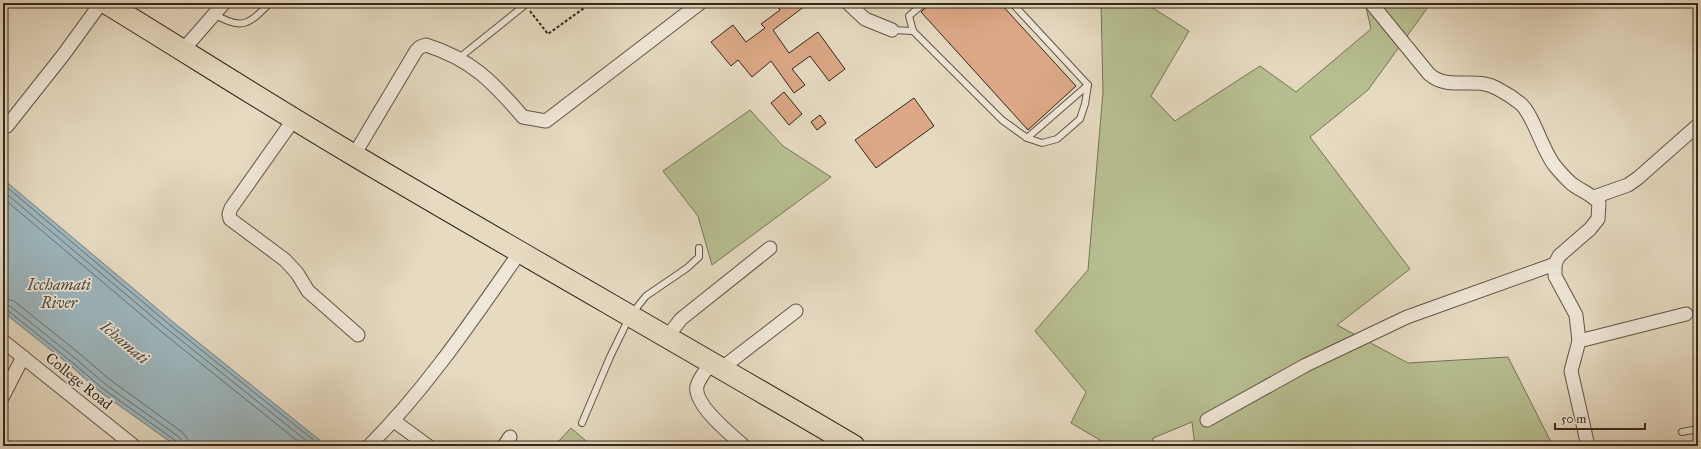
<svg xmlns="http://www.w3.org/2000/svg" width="1701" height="449" font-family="'IM FELL Great Primer',serif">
	<rect width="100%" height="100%" fill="#e6dac1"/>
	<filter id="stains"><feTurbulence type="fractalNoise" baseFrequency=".005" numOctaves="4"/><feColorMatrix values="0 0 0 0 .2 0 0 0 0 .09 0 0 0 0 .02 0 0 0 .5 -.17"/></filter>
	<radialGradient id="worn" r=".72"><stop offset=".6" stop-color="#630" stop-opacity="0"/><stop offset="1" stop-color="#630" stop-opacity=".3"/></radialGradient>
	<g fill="#b7bf91" stroke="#757457">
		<path d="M1101,3H1145L1189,31L1151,96L1175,121L1260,66L1296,92L1371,29L1365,3H1431L1368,90L1310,137L1410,269L1337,325L1408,363L1508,357L1553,446H1195L1192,422L1153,438L1152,446H1110L1071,423L1086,392L1035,331L1088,270L1103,92Z"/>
		<path d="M750,110L783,146L831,177L712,265L698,216L663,171Z"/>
		<path d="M571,428L592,446H554Z"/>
	</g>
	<path fill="#9db7bf" stroke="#737e7e" d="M3,179L173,322L327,446H176L99,391L71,366L3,312Z"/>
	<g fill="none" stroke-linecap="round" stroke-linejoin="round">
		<g stroke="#68706e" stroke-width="1">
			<path d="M3,184L170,325L321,446"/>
			<path d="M3,191L167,329L313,446"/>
			<path d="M3,198L163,333L304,446"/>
			<path d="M3,298L14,301L80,354L109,379L182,432L187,438L189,446"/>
			<path d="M3,304L10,306L76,359L105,384L179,437L182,441L183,446"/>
			<path d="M3,309L7,310L73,363L102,388L176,441L178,446"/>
		</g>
	</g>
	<g fill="#dca887" stroke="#33281d">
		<path d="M775,3H809L773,30L789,53L818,32L845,69L829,81L810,56L792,69L805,85L794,93L771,61L752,77L738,60L731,66L711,42L733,25L746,42L765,28L761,24L780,10Z"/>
		<path d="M931,3H1000L1076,86L1028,130L921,12Z"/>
		<path d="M784,92L802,114L789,125L771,103Z"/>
		<path d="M914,98L934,126L876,168L855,140Z"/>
		<path d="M820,115L826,123L817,130L811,122Z"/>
	</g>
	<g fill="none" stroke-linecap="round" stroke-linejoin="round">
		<defs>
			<g id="service">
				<path d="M924,3L909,16L913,31L1002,120L1027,138L1088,85L1012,3"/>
				<path d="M214,14C242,31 249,24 270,3"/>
				<path d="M892,30L913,31"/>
				<path d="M459,58L525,5L524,3"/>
				<path d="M1027,138L1042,143L1057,139L1080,119L1085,104L1088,85"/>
				<path d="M582,423L610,357L630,316L646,296L687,268L699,257V248"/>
				<path d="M1682,432L1698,429"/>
			</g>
			<g id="minor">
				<path d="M848,3L865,19L892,30"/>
				<path d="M1371,3L1429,74C1449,92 1475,75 1498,89C1506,93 1515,99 1521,104C1534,116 1542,150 1555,166C1560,172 1566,179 1572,184C1581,191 1592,194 1599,203L1598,219L1590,229L1559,256L1555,264V276L1576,315L1579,341L1571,371L1588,446"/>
				<path d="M183,50L224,3"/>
				<path d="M294,119L231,208L229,214L230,219L285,260L297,273L308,291L358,335"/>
				<path d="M7,126L64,54L101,3"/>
				<path d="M354,155L416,51L420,47L426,45C471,59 493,82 523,117L546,121L700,3"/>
				<path d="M1594,197L1628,185L1638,178L1698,125"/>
				<path d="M667,337L681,319L770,248"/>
				<path d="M3,341L134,446"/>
				<path d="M1579,341L1686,314"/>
				<path d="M712,362C707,369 699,378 697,386C693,404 731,435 744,446"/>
				<path d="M722,368L796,311"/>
				<path d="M3,396L23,357"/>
				<path d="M1207,420L1306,365L1407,317L1555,264"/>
				<path d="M394,421L428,446"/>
				<path d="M369,446C427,388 473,319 520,252"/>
				<path d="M504,446L510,437"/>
			</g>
			<path id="trunk" d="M106,3C188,53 269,105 352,154C519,253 688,348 854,446"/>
		</defs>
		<use href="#service" stroke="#605446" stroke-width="8"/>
		<use href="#minor" stroke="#605446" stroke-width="15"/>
		<use href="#trunk" stroke="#33281d" stroke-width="23"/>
		<path stroke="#33281d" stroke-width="2" stroke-dasharray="3 2" stroke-linecap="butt" d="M530,11L548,34L591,3"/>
		<use href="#service" stroke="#efe7d7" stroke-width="6"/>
		<use href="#minor" stroke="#efe7d7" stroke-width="13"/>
		<use href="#trunk" stroke="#e6dac1" stroke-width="21"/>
	</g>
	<g text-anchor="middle" stroke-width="3.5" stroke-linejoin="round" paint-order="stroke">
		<g font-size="15" fill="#33281d" stroke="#efe7d7">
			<text transform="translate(79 381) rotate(39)" y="5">College Road</text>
		</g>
		<g font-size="16" font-style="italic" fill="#4e4c46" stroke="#efe7d7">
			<text x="59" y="290">Icchamati<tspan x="59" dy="18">River</tspan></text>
			<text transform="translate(125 342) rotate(40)" y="6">Ichamati</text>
		</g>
	</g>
	<rect width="1701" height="449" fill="none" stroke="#e6dac1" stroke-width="16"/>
	<rect x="4" y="4" width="1693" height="441" fill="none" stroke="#33281d" stroke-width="2"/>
	<rect x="8" y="8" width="1685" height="433" fill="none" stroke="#33281d"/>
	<path d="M1555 423v6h90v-6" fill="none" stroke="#33281d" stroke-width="2"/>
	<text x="1561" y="423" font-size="12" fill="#33281d" stroke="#efe7d7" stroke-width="3" paint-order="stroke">50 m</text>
	<rect width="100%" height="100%" filter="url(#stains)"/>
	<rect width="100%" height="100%" fill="url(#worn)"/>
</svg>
